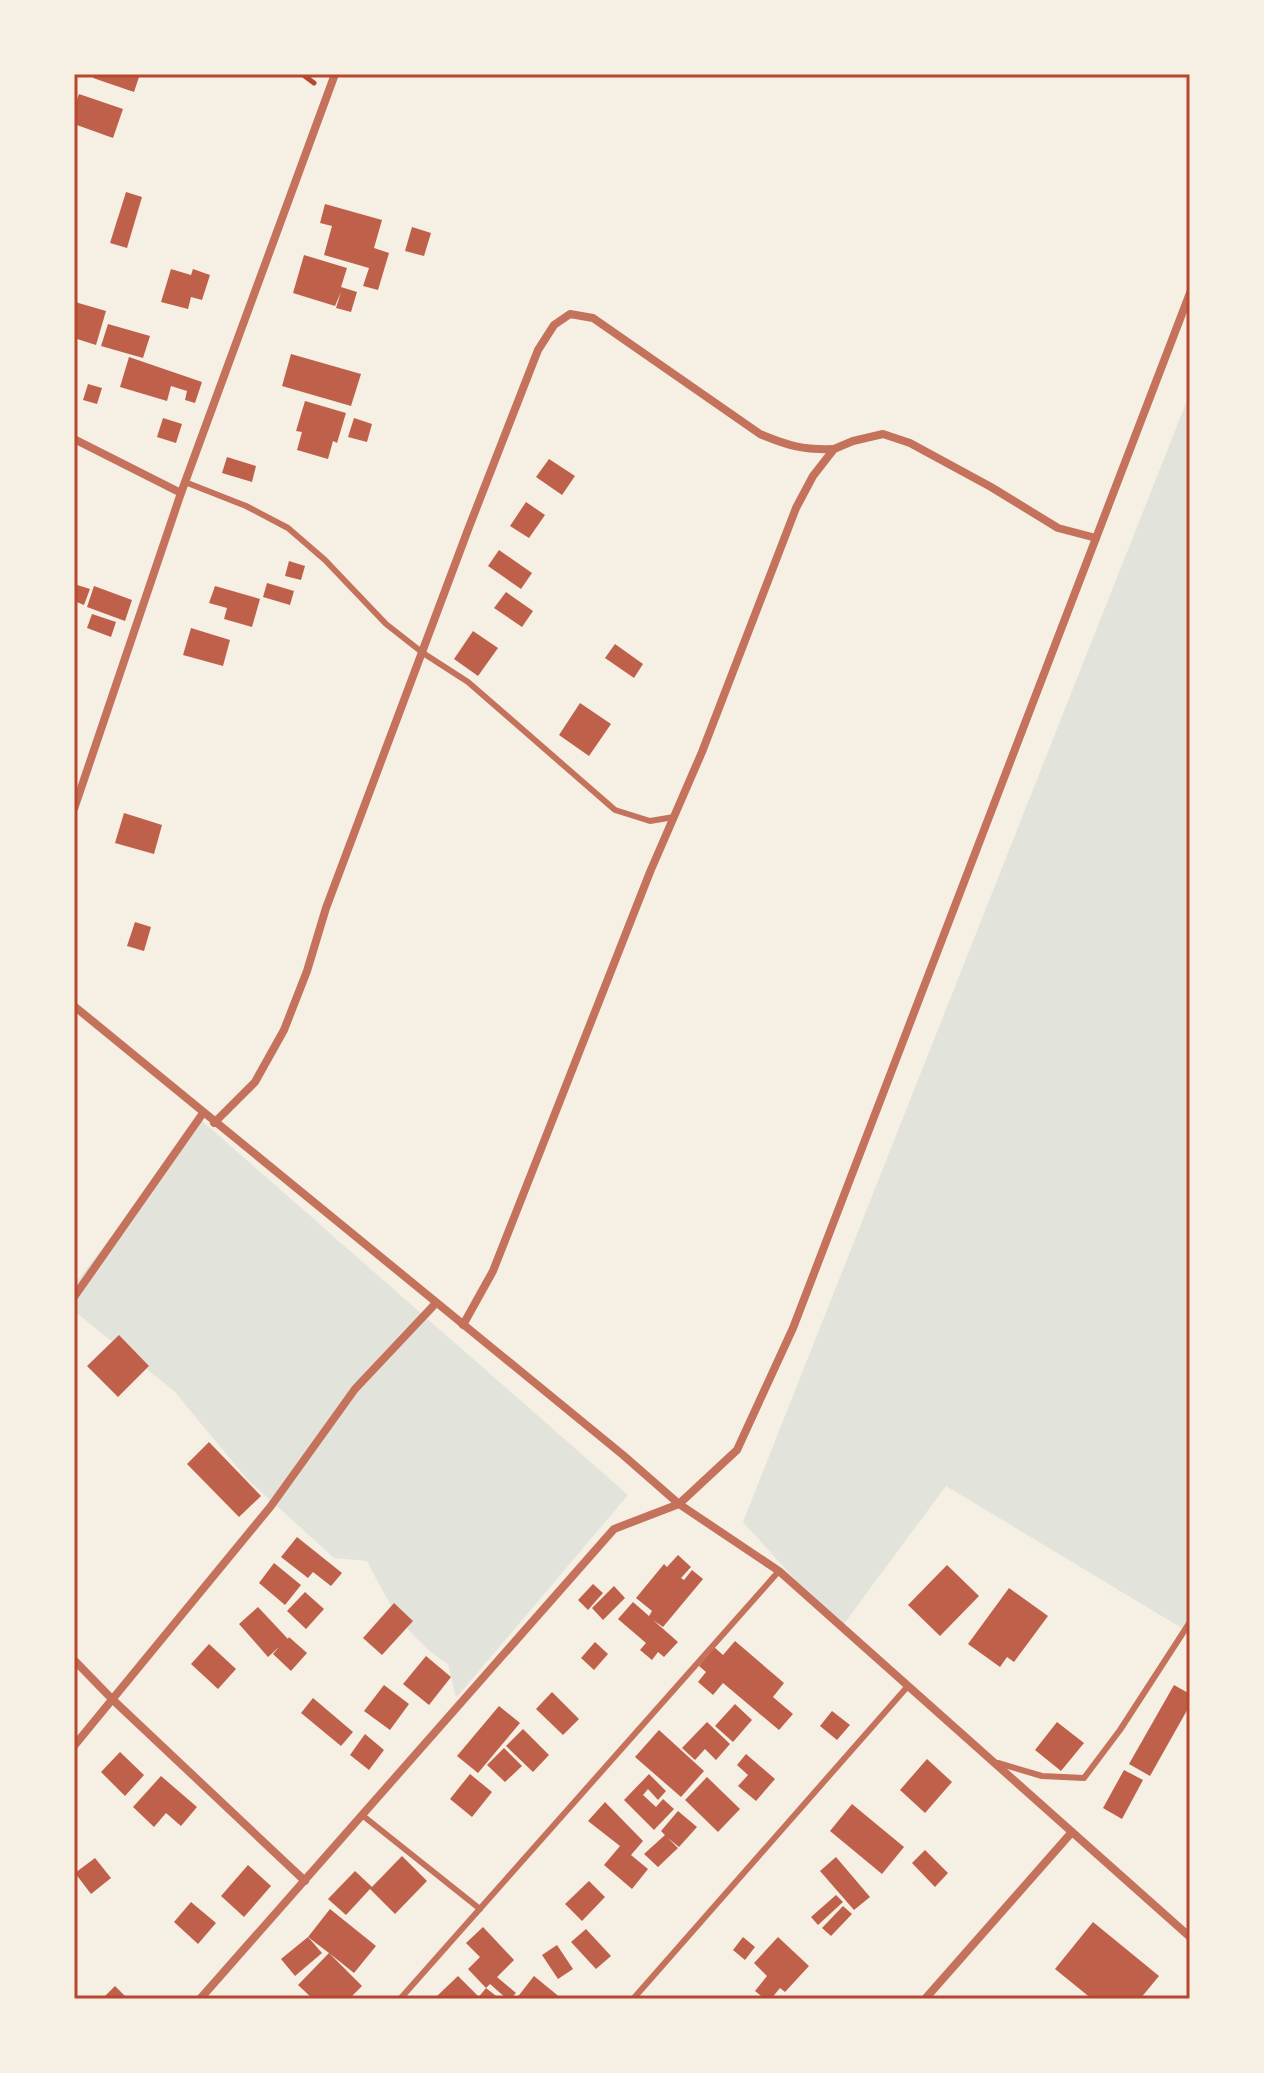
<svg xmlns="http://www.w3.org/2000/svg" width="1264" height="2073" font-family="'Source Sans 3',sans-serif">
	<rect width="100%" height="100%" fill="#f6efe4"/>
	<g fill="#e2e4dc">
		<path d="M1190,393V1633L946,1486L840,1629L743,1522Z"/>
		<path d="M201,1120L628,1495L456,1698L448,1664C406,1637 389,1604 367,1561L334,1558L247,1479L174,1391L74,1311V1285Z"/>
	</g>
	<g fill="#bf614a">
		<path d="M95,74H140L134,92L93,78Z"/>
		<path d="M79,94L123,109L113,138L74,124V108Z"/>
		<path d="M126,192L142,197L127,248L110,243Z"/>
		<path d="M325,204L382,220L374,248L389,253L378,290L363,286L369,268L324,255L332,226L320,223Z"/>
		<path d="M412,227L431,233L424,256L405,251Z"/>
		<path d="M304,255L347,268L341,287L357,292L351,312L336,308L341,292L335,306L293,293Z"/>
		<path d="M171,269L191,275L193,269L210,275L202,300L191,297L188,309L161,302Z"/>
		<path d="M75,302L106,311L96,345L74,338Z"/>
		<path d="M108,324L150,336L143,358L101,346Z"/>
		<path d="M291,354L361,374L351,406L282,386Z"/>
		<path d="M129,357L202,382L195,403L185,400L187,391L171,386L167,401L120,387Z"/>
		<path d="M88,384L102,388L97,404L83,400Z"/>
		<path d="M305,401L346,413L337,443L333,441L328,459L297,450L302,432L296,431Z"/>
		<path d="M163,418L182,424L176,443L157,437Z"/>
		<path d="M354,418L372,424L367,442L348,437Z"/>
		<path d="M227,457L256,466L252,482L222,473Z"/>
		<path d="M549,459L575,476L562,495L536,477Z"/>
		<path d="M526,502L545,515L529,538L510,526Z"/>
		<path d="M499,550L532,573L521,589L488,566Z"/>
		<path d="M289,561L305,566L301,580L285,576Z"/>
		<path d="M267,583L294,591L290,605L263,597Z"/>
		<path d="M74,584L90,589L84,605L74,601Z"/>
		<path d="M94,586L132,600L125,621L87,607Z"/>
		<path d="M215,586L260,599L252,627L224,619L227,608L209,603Z"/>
		<path d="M506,592L533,611L522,627L494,608Z"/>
		<path d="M92,614L116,622L111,637L87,628Z"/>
		<path d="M191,628L230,640L223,666L183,655Z"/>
		<path d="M473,631L498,648L478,676L454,659Z"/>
		<path d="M615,644L643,664L634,678L605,658Z"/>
		<path d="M580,703L611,724L589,756L559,735Z"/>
		<path d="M124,813L162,825L154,854L115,843Z"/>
		<path d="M135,922L151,927L144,951L127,946Z"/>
		<path d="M119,1335L149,1366L118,1397L87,1366Z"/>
		<path d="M209,1442L261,1496L239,1517L187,1464Z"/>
		<path d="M297,1537L342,1573L331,1586L313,1572L308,1578L281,1557Z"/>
		<path d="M678,1555L691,1567L681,1578L684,1580L692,1570L703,1579L663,1627L653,1620L678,1642L664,1657L658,1652L652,1660L640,1650L646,1643L618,1619L633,1602L649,1616L652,1611L636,1598L664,1564L667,1567Z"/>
		<path d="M274,1563L301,1585L285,1605L259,1583Z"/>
		<path d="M947,1565L979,1596L940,1636L908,1605Z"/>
		<path d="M593,1584L603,1593L588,1610L578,1600Z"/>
		<path d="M614,1586L625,1598L603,1620L592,1608Z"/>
		<path d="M1009,1588L1048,1616L1014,1662L1007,1657L1000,1667L968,1644Z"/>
		<path d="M305,1592L324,1609L306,1629L287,1611Z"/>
		<path d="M394,1603L413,1621L382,1655L363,1638Z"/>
		<path d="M258,1607L288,1639L289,1637L307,1653L291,1671L273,1654L279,1647L268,1657L239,1624Z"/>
		<path d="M735,1641L784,1683L773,1697L793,1714L779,1730L723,1683L713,1695L698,1682L706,1672L699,1666L714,1647L723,1655Z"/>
		<path d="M595,1642L608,1654L594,1670L581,1658Z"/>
		<path d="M209,1644L236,1669L218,1689L191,1664Z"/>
		<path d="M426,1656L451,1677L429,1705L403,1684Z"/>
		<path d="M384,1685L409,1704L390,1730L364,1711Z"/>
		<path d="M1174,1685L1190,1694V1705L1150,1776L1129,1764Z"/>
		<path d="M552,1692L579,1719L563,1735L536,1709Z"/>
		<path d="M313,1698L353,1732L341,1746L301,1713Z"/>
		<path d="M735,1704L752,1720L733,1742L715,1726Z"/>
		<path d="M499,1706L520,1723L478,1773L457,1756Z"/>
		<path d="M832,1711L850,1725L837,1740L820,1726Z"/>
		<path d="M707,1722L730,1744L716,1760L705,1749L695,1760L682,1748Z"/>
		<path d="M1057,1722L1084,1743L1061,1771L1035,1750Z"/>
		<path d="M523,1729L549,1755L533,1772L506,1746Z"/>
		<path d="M659,1730L704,1771L681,1797L635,1757Z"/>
		<path d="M365,1734L384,1750L369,1770L350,1755Z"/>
		<path d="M504,1748L522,1766L505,1782L487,1765Z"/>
		<path d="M120,1752L144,1775L125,1796L101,1772Z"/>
		<path d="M746,1754L775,1779L756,1801L738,1786L748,1775L737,1765Z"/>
		<path d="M927,1759L952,1782L925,1813L900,1790Z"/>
		<path d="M1124,1770L1143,1780L1122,1819L1103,1808Z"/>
		<path d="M470,1774L492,1792L472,1817L450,1799Z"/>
		<path d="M649,1774L666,1791L658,1800L648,1789L643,1795L656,1807L663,1799L674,1809L654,1830L624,1800Z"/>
		<path d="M161,1776L197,1807L181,1826L166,1813L154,1827L133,1807Z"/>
		<path d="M707,1777L740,1809L718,1832L685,1800Z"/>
		<path d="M605,1802L643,1841L631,1855L648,1869L632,1889L604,1865L620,1846L588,1821Z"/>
		<path d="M852,1804L904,1847L882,1874L830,1831Z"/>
		<path d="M678,1811L697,1827L679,1847L668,1838L678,1848L658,1867L644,1854L665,1835L661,1831Z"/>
		<path d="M925,1850L948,1873L935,1887L912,1863Z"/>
		<path d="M402,1856L427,1881L395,1914L370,1889L346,1915L328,1899L355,1871L372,1887L370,1889Z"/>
		<path d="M836,1857L870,1897L854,1910L820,1871Z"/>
		<path d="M95,1858L111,1878L91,1894L75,1873Z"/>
		<path d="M248,1865L271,1886L244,1917L221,1896Z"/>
		<path d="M589,1881L605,1897L582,1921L565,1904Z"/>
		<path d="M836,1895L843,1902L818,1925L811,1917Z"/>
		<path d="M191,1902L216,1923L198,1944L174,1922Z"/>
		<path d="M843,1906L852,1914L831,1936L822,1928Z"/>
		<path d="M330,1909L376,1946L354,1973L329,1953L362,1986L349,1999H313L298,1985L329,1953L308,1937Z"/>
		<path d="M1093,1922L1159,1976L1140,1999H1092L1055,1969Z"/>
		<path d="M483,1927L514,1960L497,1977L516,1993L510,1999H507L490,1984L486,1988L468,1969L480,1957L466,1943Z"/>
		<path d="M586,1929L611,1956L596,1969L571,1942Z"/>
		<path d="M308,1937L322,1953L295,1976L281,1959Z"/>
		<path d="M743,1937L755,1947L745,1960L733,1950Z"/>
		<path d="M778,1937L809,1966L785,1992L780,1988L771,1999H765L755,1991L767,1976L754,1963Z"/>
		<path d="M557,1945L573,1969L558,1979L542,1955Z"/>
		<path d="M458,1976L478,1996L475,1999H438L436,1997Z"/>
		<path d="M534,1976L562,1999H516Z"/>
		<path d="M115,1986L128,1999H102Z"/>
		<path d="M486,1988L500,1999H477Z"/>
	</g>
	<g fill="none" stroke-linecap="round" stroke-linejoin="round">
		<path stroke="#b5482f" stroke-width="5" d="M302,74L314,83"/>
		<g stroke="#c5725c" stroke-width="6">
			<path d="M185,482L246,506L288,528L325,560L386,624L423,653L468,682L615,810L650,821L674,817"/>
			<path d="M998,1763L1042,1776L1084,1778L1120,1730L1190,1622"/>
			<path d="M362,1815L480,1909"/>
			<path d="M400,1999L779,1571"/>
			<path d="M633,1999L908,1686"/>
		</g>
		<g stroke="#c5725c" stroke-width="8">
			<path d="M74,439L181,493"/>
			<path d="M74,809L181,493L335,74"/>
			<path d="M74,1006L623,1455L679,1504L779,1571L1190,1937"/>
			<path d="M214,1123L255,1082L284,1030L307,971L326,908L469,527L538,350L554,325L570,314L593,318L760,434C789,446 803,450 834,449"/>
			<path d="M74,1297L203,1113"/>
			<path d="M463,1325L493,1271L650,872L702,752L796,508L813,476L834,449L853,441L883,434L910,443L991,487L1058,528L1096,538"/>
			<path d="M74,1660L112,1699L305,1881"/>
			<path d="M74,1746L271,1506L355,1389L436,1303"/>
			<path d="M200,1999L614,1529L679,1504L737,1450L793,1328L1190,293"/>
			<path d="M925,1999L1072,1832"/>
		</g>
	</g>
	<rect width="1264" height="2073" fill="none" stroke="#f6efe4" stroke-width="152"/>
	<rect x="76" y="76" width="1112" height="1921" fill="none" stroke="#b5482f" stroke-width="3"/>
</svg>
